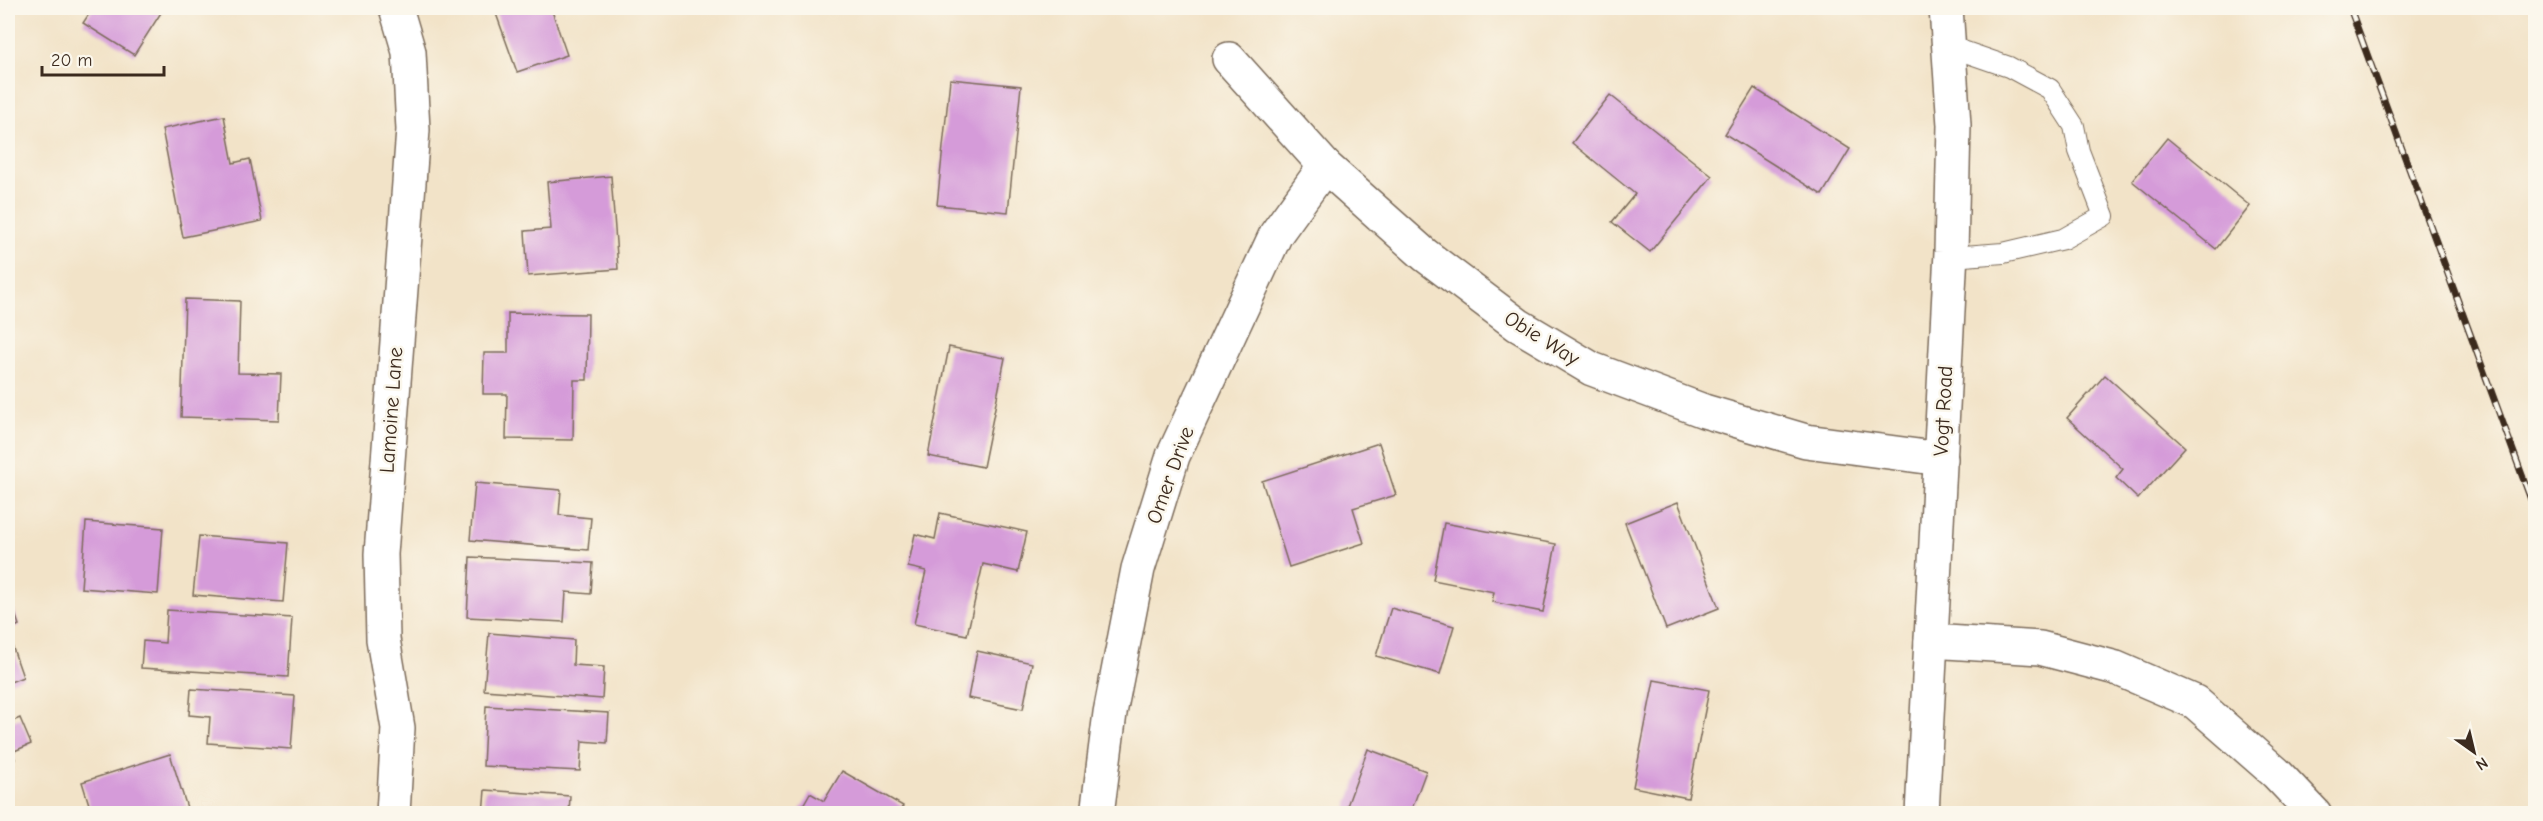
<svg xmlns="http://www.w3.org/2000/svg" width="2543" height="821" font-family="'Comic Neue',sans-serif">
	<rect width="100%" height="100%" fill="#fbf7ec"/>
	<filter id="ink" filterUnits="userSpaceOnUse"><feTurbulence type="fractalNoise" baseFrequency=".0167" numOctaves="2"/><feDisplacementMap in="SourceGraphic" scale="12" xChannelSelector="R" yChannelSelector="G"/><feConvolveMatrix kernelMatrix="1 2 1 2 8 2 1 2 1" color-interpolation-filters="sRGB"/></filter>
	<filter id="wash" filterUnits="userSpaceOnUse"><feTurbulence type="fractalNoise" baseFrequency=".008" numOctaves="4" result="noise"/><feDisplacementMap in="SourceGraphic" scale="24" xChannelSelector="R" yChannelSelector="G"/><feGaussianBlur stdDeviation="1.35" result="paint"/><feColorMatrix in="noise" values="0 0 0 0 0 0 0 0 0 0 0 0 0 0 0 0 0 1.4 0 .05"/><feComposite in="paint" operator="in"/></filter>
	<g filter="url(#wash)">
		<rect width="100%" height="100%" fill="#f2e3c8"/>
		<g id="blocks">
			<g fill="#d59bd9">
				<path d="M93,8H164L134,55L83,23Z"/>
				<path d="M494,8H551L567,55L517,72Z"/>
				<path d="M950,79L1021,86L1008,212L937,205Z"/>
				<path d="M1754,88L1850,149L1822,195L1725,134Z"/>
				<path d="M1610,95L1712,176L1650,252L1612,222L1635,194L1572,143Z"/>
				<path d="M224,116L233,163L250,159L262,221L183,237L162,129Z"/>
				<path d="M2167,138L2250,206L2216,249L2132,181Z"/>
				<path d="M611,176L618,269L528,276L525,231L551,229L547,182Z"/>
				<path d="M185,299L240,301L238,373L281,374L279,420L181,417Z"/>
				<path d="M508,313L588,314L587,380H574L573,440L506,439L507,394H483L484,353H508Z"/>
				<path d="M949,347L1005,358L983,467L928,456Z"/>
				<path d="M2105,375L2185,447L2138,499L2116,478L2123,469L2067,418Z"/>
				<path d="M1379,443L1396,495L1353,508L1364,543L1289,567L1262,481Z"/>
				<path d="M475,483L561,490L559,515L591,518L588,550L470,540Z"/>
				<path d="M1678,502L1719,608L1666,629L1625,523Z"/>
				<path d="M940,513L1027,532L1018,572L983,564L967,635L914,624L926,571L908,567L915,534L935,539Z"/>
				<path d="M86,522L163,528L158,594L81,588Z"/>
				<path d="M1444,523L1556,544L1543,612L1492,602L1494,592L1433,580Z"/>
				<path d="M199,536L288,543L283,602L193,595Z"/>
				<path d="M470,557L593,563L591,594L566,592L564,622L467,617Z"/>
				<path d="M8,593L19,625L8,630Z"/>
				<path d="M1391,608L1454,626L1440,674L1376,656Z"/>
				<path d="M167,610L292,618L288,677L141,668L143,641L165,643Z"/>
				<path d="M489,633L574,640L573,665L604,667L602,699L484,690Z"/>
				<path d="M8,634L23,677L8,683Z"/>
				<path d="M977,651L1032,663L1023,709L968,698Z"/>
				<path d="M1654,680L1709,690L1688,798L1633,787Z"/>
				<path d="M191,689L295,696L291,749L208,743L210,717L189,715Z"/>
				<path d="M486,706L609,713L607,743L582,741L580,771L483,766Z"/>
				<path d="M20,718L31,744L12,752L15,759L8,762V723Z"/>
				<path d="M1368,749L1426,771L1410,814H1344Z"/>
				<path d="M170,754L189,814H92L82,782Z"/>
				<path d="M842,771L903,806L898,814H798L810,793L824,801Z"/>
				<path d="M485,790L570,796L569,814H483Z"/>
			</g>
		</g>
	</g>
	<g filter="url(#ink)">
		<use href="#blocks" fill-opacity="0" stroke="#7b6b5a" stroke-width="1.5"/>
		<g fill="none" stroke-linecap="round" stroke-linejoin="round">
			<defs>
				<path id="lane" d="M1948,46L2009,67L2050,89L2074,126L2079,151L2104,216L2063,239L2003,253L1951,257"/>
				<g id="street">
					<path d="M1229,59L1325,166L1425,255L1518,325L1592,369L1704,411L1806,441L1941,459"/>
					<path d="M1931,641L2040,648L2116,668L2195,702L2276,773L2315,814"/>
					<path d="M393,814L398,728L383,639L381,554L413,130L409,52L396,8"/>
					<path d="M1097,814L1110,713L1138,569L1173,456L1276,234L1325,166"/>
					<path d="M1922,814L1951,252L1954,125L1946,8"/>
				</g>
			</defs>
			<use href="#lane" stroke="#7b6b5a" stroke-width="22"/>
			<use href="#street" stroke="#7b6b5a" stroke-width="36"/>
			<use href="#lane" stroke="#fff" stroke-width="20"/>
			<use href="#street" stroke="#fff" stroke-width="33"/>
			<defs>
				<path id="rail" d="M2350,8L2536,513"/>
			</defs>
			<use href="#rail" stroke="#3b2a1e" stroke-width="7"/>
			<use href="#rail" stroke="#fbf7ec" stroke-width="4.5" stroke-dasharray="14" stroke-linecap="butt"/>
		</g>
	</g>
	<g text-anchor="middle" stroke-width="5" stroke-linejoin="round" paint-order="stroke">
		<g font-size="21" fill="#3b2a1e" stroke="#fbf7ec">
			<text transform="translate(1542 338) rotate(32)" y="7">Obie Way</text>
			<text transform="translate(391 410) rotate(-86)" y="7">Lamoine Lane</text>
			<text transform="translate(1943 411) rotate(-87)" y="7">Vogt Road</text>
			<text transform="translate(1170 475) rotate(-70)" y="7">Omer Drive</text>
		</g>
	</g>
	<rect width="2543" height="821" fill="none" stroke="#fbf7ec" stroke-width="30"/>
	<g transform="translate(2474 752) rotate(146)" stroke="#fbf7ec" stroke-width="4.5" paint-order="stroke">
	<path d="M0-4.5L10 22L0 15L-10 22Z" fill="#3b2a1e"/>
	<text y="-9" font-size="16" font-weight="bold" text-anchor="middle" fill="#3b2a1e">N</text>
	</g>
	<path d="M42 66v9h122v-9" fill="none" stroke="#3b2a1e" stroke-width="3"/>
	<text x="51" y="66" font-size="18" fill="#3b2a1e" stroke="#fbf7ec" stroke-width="4.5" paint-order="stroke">20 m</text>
</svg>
